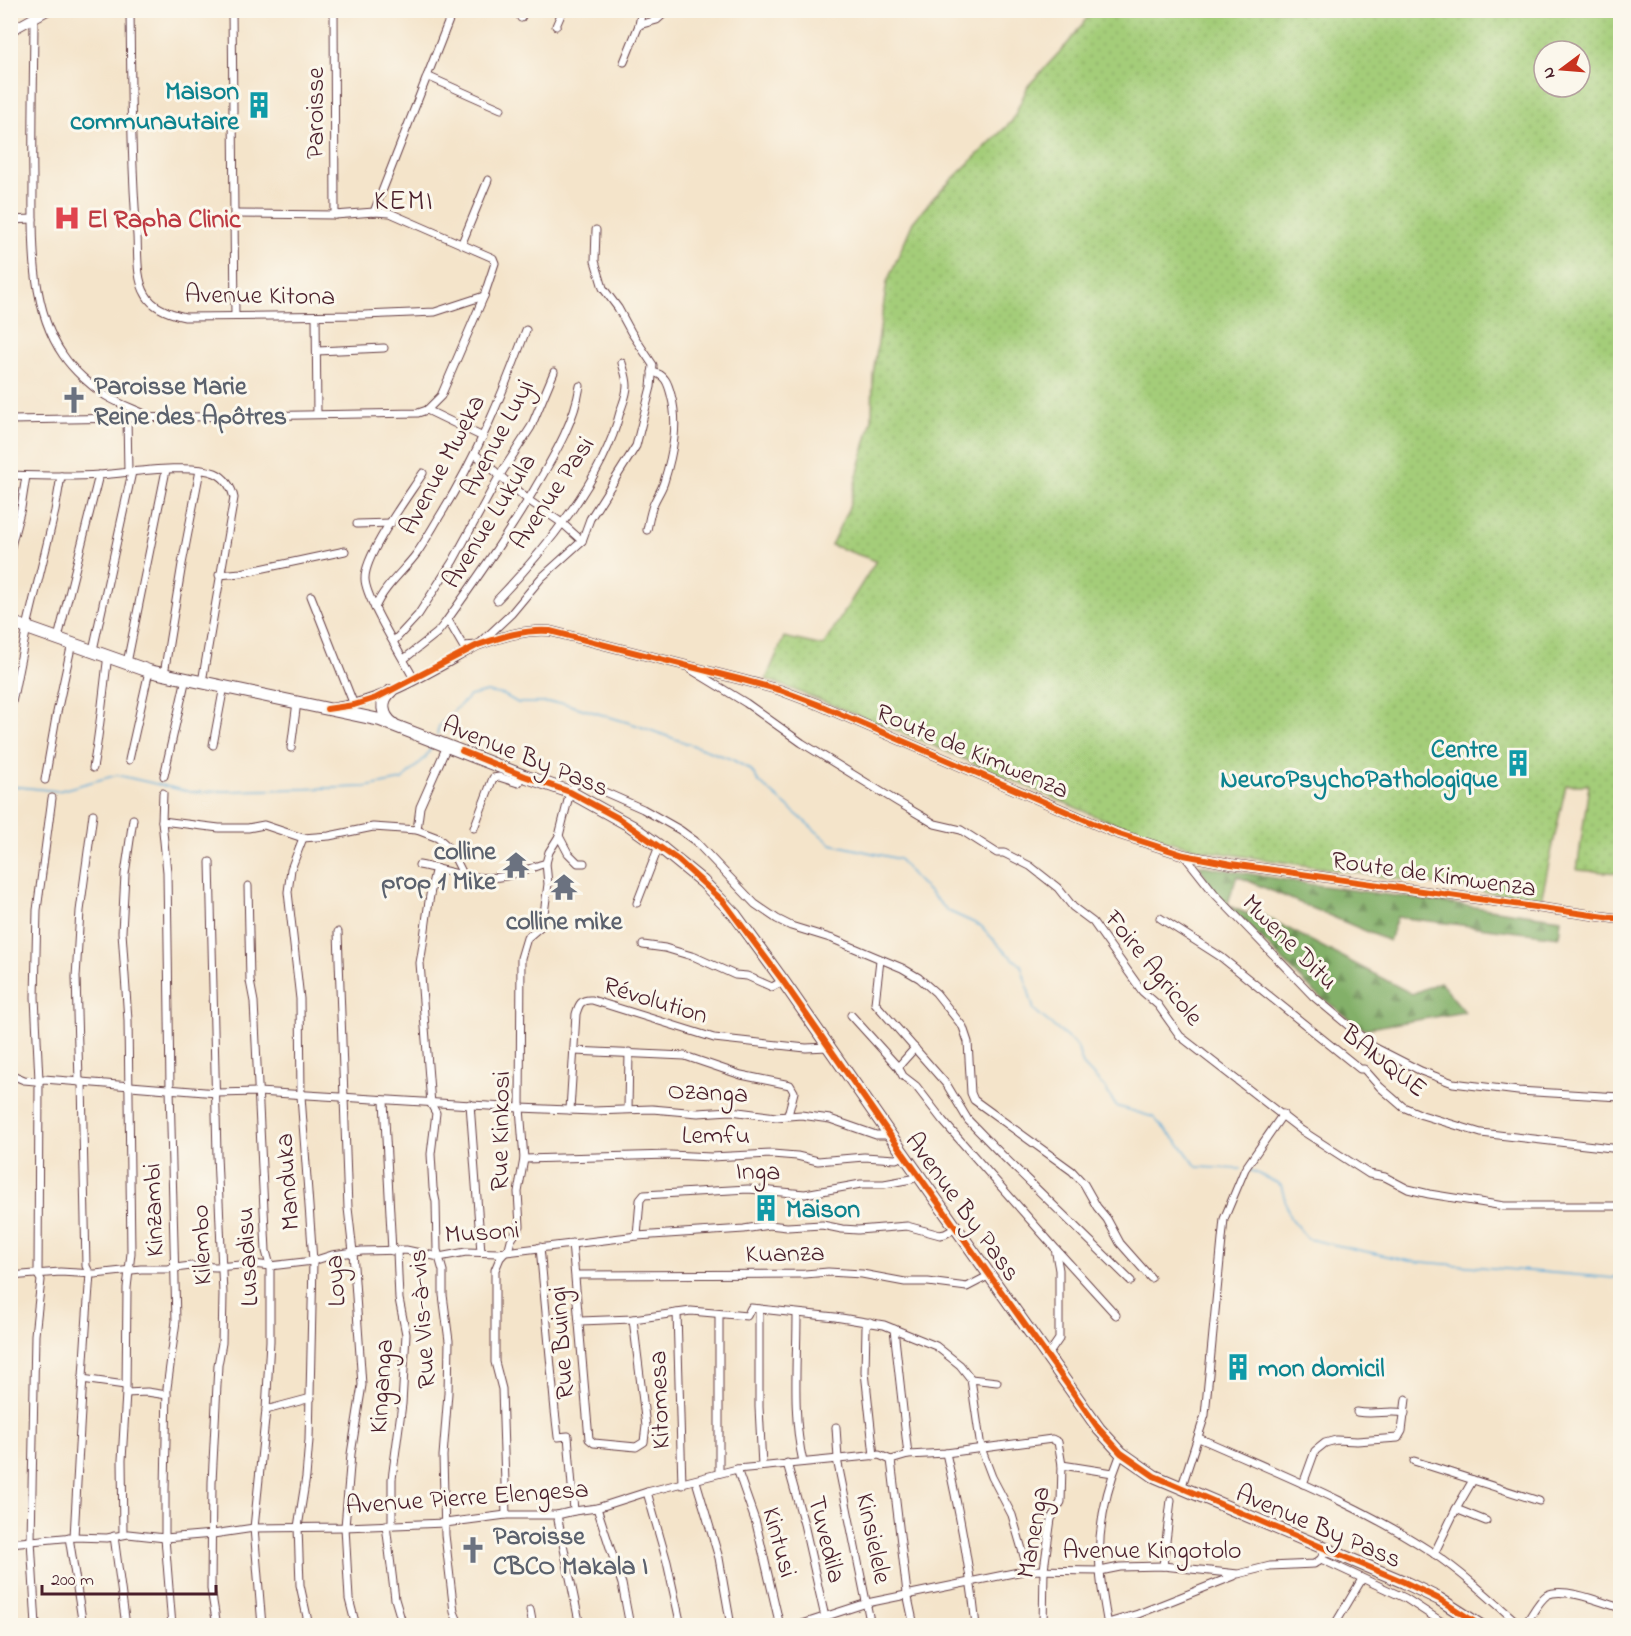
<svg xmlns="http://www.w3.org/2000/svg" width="1631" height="1636" font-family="'Indie Flower',sans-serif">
	<defs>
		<pattern id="grass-dots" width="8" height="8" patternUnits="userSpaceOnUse" patternTransform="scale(1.5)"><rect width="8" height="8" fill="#a4cd79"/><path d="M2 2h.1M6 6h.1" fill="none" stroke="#8fb069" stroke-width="1.8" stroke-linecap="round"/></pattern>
		<pattern id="forest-firs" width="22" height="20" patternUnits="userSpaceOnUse" patternTransform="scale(1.5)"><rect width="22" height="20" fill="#83b069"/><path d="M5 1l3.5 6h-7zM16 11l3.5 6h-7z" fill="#6d8f57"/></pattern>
	</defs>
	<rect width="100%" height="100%" fill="#fbf7ec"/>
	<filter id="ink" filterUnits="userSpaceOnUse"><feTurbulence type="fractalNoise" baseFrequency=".0167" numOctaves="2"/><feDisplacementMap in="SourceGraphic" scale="12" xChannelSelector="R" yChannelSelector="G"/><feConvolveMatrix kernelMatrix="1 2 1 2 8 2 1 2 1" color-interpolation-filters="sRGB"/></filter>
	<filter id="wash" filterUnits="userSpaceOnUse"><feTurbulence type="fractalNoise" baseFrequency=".008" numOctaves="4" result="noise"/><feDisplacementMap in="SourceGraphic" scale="24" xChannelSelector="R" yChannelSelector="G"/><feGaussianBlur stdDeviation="1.35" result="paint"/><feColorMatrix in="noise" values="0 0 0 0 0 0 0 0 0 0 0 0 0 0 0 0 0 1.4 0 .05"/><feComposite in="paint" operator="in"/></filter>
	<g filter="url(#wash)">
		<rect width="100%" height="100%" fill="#f4e4ca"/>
		<path fill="url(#grass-dots)" stroke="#777652" stroke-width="1.5" fill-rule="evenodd" d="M1095,10L1620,11V873L1577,870L1589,785H1566L1541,900L1208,851L1159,839L1095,816L911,736L766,679L784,637L823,646L876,561L831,545L849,507L872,419L873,375L887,282L913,222L933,198L1012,121L1028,86L1068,43L1090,14ZM1544,51H1580V87H1544Z"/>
		<path fill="url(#forest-firs)" stroke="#66684a" stroke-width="1.5" d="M1199,865L1309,884L1561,919L1559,937L1397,917L1389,941L1237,876L1228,903L1231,907L1248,914L1251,909L1412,994L1440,982L1465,1012L1363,1029L1313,991L1212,889Z"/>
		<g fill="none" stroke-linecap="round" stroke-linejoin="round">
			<g stroke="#5fabd8" stroke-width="1.5">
				<path d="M437,734L439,726L446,718L470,696L487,692L504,695L518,703H563L633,724L731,759L751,770L759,782L831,844L899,859L913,876L948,911L981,926L1004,951L1021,965L1034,1010L1077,1046L1083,1065L1105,1088L1116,1106L1153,1117L1183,1148L1197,1167L1241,1169"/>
				<path d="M10,786L58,791L117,775L191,792L365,787L402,780L425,758L432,746"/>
				<path d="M1248,1169L1281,1185L1290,1218L1308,1239L1410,1261L1613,1278L1620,1274"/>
			</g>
		</g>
	</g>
	<g filter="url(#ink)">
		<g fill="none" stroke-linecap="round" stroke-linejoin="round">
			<defs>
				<g id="street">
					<path d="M34,10C34,67 32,123 33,179C33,236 29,306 63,355C73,370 91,386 106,396C119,404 137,410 151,417"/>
					<path d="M130,10C131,86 131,161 137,236C138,254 136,279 146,295C153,308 171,314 185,317L364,315L435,312L484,296"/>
					<path d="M232,10L235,316"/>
					<path d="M334,10L335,215"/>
					<path d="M532,10H537"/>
					<path d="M521,18L525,10"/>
					<path d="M639,25L657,20L668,10"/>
					<path d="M556,26L563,10"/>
					<path d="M624,62L639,25L642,10"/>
					<path d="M427,76L501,109"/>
					<path d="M374,212L453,10"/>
					<path d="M10,220L33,219"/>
					<path d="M462,243L488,180"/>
					<path d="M316,316L317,414"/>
					<path d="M317,351L384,348"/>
					<path d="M427,410L483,437"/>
					<path d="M127,418L128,472"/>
					<path d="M10,420L418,413L427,410L441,396L484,296L495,263L493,258L390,213L374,212L335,215L235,214"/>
					<path d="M475,454L528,500L562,523L582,541"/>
					<path d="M10,475C40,476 70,477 99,475C127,473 191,463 215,473C225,477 232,488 234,498L202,682"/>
					<path d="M357,524L391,523"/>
					<path d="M647,530C649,521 650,512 654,503C657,496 662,489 664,482C673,453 679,424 671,395C668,383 665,374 652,372"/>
					<path d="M10,550L21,508L26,476"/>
					<path d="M219,575L241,573L345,551"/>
					<path d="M311,596L354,705"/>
					<path d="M497,600C544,551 604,478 620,412C623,403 627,395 627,386C627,378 624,370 622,363"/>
					<path d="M375,608C384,586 404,571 417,553C426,540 433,527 441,514C477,456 503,393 526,330"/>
					<path d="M448,620L463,646L478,645L511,614L541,578L582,541L590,519L636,446L651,387L653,365L631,332L618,308L603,288L595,261L596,230"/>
					<path d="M58,638L99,475"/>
					<path d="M394,641L418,615L453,561L500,475L531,427L554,372"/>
					<path d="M93,650L132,472"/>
					<path d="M404,659L437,633L445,623C476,580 507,536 534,490C553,457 574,424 580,386"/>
					<path d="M127,663L166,470"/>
					<path d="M690,669L746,703L802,743L896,801L935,824L961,830L997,853H1004L1030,866L1058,888L1073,907L1093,922L1142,991L1158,1005L1180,1036L1301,1130L1369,1174L1385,1177L1408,1189L1429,1194L1504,1206H1620"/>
					<path d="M164,674L182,564L200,470"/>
					<path d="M414,679C403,658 365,598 365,579C364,555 409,495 423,473"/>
					<path d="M10,713L27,627L55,511L61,476"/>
					<path d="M213,745L224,686"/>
					<path d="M291,748L297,702"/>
					<path d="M129,760L149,671"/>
					<path d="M93,768C100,731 103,693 108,655"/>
					<path d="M164,776L186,678"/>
					<path d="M45,780L56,717L72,643"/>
					<path d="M163,793L162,821L167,872L170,1088L176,1321L167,1388L165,1489V1538L172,1626"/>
					<path d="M162,821L219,828H248L264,825L303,838L329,836L373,827L417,830L438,838L446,845L454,856L464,876"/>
					<path d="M474,828L493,778L499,777L518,783L524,776"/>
					<path d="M417,830L420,807L447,746"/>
					<path d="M559,836L568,853L578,863H584"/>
					<path d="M303,838L291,869L288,892L300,999L301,1096L313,1261L309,1440L306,1477L298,1527L300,1585L309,1626"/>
					<path d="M1184,855L1214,893L1313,996L1374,1047L1421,1071L1453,1083L1518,1091L1620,1097"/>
					<path d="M210,862L217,1155L223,1294L222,1343L218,1365L212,1482L211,1589L217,1626"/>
					<path d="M419,865C447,870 476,882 506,876C519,873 533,867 546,863L549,852L559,836L570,792L575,785L582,782L643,809L680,830L695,841L755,904L777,919L791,926L833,939L902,968L919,978L936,993L963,1027L968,1042L971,1093L974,1100L1072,1171L1084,1184L1097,1207L1107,1219L1120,1243L1151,1278"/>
					<path d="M436,868C427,899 426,931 420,963L431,1104L436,1113L431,1154L433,1188L436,1202L437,1250L443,1271V1295L449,1341L448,1393L443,1456L445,1535L454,1612L460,1626"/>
					<path d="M248,886L250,981L254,1002L266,1251L270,1266V1341L266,1410L254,1528L262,1626"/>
					<path d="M637,903L659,846"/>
					<path d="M1160,918L1221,957L1360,1069H1364L1380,1087L1403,1107L1422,1115L1481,1133L1620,1149"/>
					<path d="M338,932L348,1208L353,1252L362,1385L351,1454L345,1527L349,1599L356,1626"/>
					<path d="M643,945L665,948L695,957L735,975L747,976L772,987L783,981"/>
					<path d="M880,960L875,1003L947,1085L968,1120L1001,1154L1131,1281"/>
					<path d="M851,1015L898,1067L903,1076L916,1086L943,1121L1055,1248L1059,1270V1339L1048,1355"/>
					<path d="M574,1051L685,1056L741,1075L790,1085L794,1092L788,1115"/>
					<path d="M898,1067L915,1048"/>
					<path d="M10,1074L24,1080L35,1081L44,1079L217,1093L258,1092L520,1108L593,1111L652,1109L698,1113L731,1111L776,1117L801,1115L830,1119L876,1135H890"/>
					<path d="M79,1082L76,977L80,911L93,814"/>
					<path d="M384,1101L392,1251"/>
					<path d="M470,1104L481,1252"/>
					<path d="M628,1109L629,1052"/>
					<path d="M570,1110L576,1014C579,1004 581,999 592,1000L714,1038L806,1048L828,1047"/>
					<path d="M524,1159L670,1155L711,1157L772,1154L797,1156L818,1161L864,1157L896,1159L905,1156"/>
					<path d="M637,1236L640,1200L644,1195L748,1189L805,1194L861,1184H884L912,1179"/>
					<path d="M572,1243L589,1439L594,1443L636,1447L644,1442L646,1426L633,1319"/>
					<path d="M540,1247L555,1411L558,1437L568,1436L574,1511"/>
					<path d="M1057,1250L1116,1315"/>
					<path d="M576,1275L805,1274L828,1272L862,1274L905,1282H928L967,1287L990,1275"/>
					<path d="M10,1276L60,1272L95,1274L141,1269H167L191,1266L216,1267L253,1264L270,1266L313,1261L332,1255L362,1251L406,1250L439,1257L466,1252L498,1253L637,1236L744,1229L769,1225L787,1227L822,1225L842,1229L858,1230L907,1226L940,1235L945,1234L956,1228"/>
					<path d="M759,1309V1407L762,1466"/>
					<path d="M677,1313L682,1485"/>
					<path d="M719,1314V1473"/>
					<path d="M797,1314C797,1363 792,1414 803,1462"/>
					<path d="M580,1321L633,1319L691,1311L747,1316L751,1308L835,1317L884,1325L936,1346L960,1365L971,1379L981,1448L992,1477L1012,1515L1028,1570"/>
					<path d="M870,1322L866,1327L865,1372L874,1456"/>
					<path d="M894,1329L908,1455"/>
					<path d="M82,1379L125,1385"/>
					<path d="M971,1379L997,1382"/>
					<path d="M126,1393L147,1392L167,1395"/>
					<path d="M266,1410L311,1398"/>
					<path d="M1357,1412C1374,1415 1389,1410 1405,1413"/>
					<path d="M836,1427L838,1459"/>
					<path d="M1199,1438C1278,1473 1360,1505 1433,1553C1464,1574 1493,1601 1521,1626"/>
					<path d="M946,1453C959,1510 970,1567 976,1626"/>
					<path d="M837,1459L871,1626"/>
					<path d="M891,1460L907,1593L914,1626"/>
					<path d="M1414,1461L1539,1501"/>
					<path d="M787,1463L804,1524L827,1626"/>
					<path d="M1062,1465L1113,1473"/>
					<path d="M737,1469L756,1523L780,1626"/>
					<path d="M696,1481L719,1558L731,1626"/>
					<path d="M1303,1484L1315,1451L1325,1443L1336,1440L1357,1441L1398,1438L1402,1431L1406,1399"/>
					<path d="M1181,1489L1205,1415L1224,1219L1245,1169L1283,1114"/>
					<path d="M647,1492L667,1562L681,1626"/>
					<path d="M597,1508L622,1584L630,1626"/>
					<path d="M1456,1509L1486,1521"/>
					<path d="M506,1515L502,1389L495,1362V1270L500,1258L509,1248L511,1240L520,1226L518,1192L524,1159L520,1108L521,958L527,938L541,926L543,921L548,884L546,863"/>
					<path d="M557,1515L580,1626"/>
					<path d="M386,1525L395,1599L403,1626"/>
					<path d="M392,1525V1479L402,1404L406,1334L399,1299L397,1251"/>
					<path d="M123,1534L122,1460L126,1393L127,1288L131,1253L128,1020L122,932L125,874L133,819"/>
					<path d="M114,1536L126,1626"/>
					<path d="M69,1537L83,1626"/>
					<path d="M74,1537C79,1449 83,1362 90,1274L86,1266L82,1082"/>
					<path d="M10,1543L74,1537L107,1538L128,1534L165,1538L213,1534L254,1528L345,1527L445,1523L506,1515H557L574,1511L597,1508L647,1492L737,1469L879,1455L891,1460L908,1455L946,1453L1052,1439L1058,1442L1062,1465L1061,1502L1051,1519L1044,1569L1043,1626"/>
					<path d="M1434,1554L1456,1509L1473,1480"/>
					<path d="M1321,1559L1405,1598L1448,1626"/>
					<path d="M1163,1566L1171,1500"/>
					<path d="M530,1610L533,1626"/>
					<path d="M1108,1623L1138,1614L1234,1576"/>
					<path d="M36,1626L31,1540L35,1335L41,1280L38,1275L39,1080L35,997L37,910L52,798"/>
					<path d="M796,1626L867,1603L1028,1570L1100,1571L1120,1567L1163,1566L1238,1574L1270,1566L1314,1564L1321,1559L1325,1550"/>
					<path d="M1108,1626C1105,1607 1101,1589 1100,1570C1097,1531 1106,1490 1121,1453"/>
					<path d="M1334,1626L1362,1579"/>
					<path d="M1524,1626C1531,1617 1538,1601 1547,1595C1563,1586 1604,1603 1620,1608"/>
				</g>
				<g id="secondary">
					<path d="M10,31L48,10"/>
					<path d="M333,708C386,701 432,670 478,645C501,637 525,629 550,631L743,680L780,690L817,704L1116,833L1184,855L1231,864L1620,919"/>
				</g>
				<g id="highway">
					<path d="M10,622L149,671L380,720L524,776L570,792L631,826L659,846L703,882L735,915L783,981L890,1135L1099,1429L1121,1453L1154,1476L1404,1582L1439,1599L1481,1626"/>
					<path d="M391,691C379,701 382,716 393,724"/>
				</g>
			</defs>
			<use href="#street" stroke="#643d43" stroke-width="9"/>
			<use href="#secondary" stroke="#643d43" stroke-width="11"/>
			<use href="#highway" stroke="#643d43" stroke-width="14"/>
			<use href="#street" stroke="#fff" stroke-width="7"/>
			<use href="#secondary" stroke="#fff" stroke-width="9"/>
			<use href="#highway" stroke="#fff" stroke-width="12"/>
			<defs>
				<g id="cycleway">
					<path d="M327,709L354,705L376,698L478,645C501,637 525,629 550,631L743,680L780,690L817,704L1116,833L1184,855L1231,864L1620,919"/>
					<path d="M462,751L524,776L570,792L618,818L678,860L724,902L783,981L890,1135L1099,1429L1121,1453L1154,1476L1404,1582L1439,1599L1481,1626"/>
				</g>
			</defs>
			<use href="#cycleway" stroke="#fbf7ec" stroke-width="10"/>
			<use href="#cycleway" stroke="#e8590c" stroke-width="6"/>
		</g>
	</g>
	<defs>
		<symbol id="building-bare" viewBox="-9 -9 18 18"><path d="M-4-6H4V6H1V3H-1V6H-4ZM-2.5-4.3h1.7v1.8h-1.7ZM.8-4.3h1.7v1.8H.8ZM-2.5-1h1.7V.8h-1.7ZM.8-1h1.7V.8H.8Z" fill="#0f9aa8" stroke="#fbf7ec" stroke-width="2.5" paint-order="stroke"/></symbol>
		<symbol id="hospital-bare" viewBox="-9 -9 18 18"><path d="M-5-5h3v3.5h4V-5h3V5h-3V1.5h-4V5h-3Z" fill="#e0444e" stroke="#fbf7ec" stroke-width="2.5" paint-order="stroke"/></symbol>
		<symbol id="church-bare" viewBox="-9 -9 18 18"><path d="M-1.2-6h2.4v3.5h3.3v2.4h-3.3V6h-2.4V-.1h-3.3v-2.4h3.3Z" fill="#6b7280" stroke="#fbf7ec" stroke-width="2.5" paint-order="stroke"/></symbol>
		<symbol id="temple-bare" viewBox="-9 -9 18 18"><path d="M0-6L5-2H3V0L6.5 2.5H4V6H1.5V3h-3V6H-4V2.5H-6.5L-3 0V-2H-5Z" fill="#6b7280" stroke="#fbf7ec" stroke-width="2.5" paint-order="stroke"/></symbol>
	</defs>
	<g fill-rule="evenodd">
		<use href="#building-bare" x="240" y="86" width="38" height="38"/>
		<use href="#hospital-bare" x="48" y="199" width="38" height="38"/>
		<use href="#church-bare" x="55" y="381" width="38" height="38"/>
		<use href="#building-bare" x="1499" y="744" width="38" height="38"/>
		<use href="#temple-bare" x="497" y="846" width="38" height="38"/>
		<use href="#temple-bare" x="545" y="868" width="38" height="38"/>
		<use href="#building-bare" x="747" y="1189" width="38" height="38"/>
		<use href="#building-bare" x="1219" y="1348" width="38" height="38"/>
		<use href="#church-bare" x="454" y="1531" width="38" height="38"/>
	</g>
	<g text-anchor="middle" stroke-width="6" stroke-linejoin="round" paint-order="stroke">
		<g font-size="26" font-weight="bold" fill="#0d838f" stroke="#fbf7ec" text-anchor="end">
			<text x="239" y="99">Maison<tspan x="239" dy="30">communautaire</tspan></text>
			<text x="1498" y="757">Centre<tspan x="1498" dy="30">NeuroPsychoPathologique</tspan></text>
			<text x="786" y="1217" text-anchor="start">Maison</text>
			<text x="1258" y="1376" text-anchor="start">mon domicil</text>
		</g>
		<g font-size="26" fill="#4a1f2b" stroke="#fbf7ec">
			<text transform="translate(314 113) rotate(-90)" y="9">Paroisse</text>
			<text transform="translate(260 294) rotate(1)" y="9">Avenue Kitona</text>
			<text transform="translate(496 437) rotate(-62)" y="9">Avenue Luyi</text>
			<text transform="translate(441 464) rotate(-62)" y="9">Avenue Mweka</text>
			<text transform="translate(551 492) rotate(-56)" y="9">Avenue Pasi</text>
			<text transform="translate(488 520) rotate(-58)" y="9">Avenue Lukula</text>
			<text transform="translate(973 750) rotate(23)" y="9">Route de Kimwenza</text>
			<text transform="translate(526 755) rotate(22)" y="9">Avenue By Pass</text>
			<text transform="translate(1434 873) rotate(8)" y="9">Route de Kimwenza</text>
			<text transform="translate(1291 941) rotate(45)" y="9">Mwene Ditu</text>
			<text transform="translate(1155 967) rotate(51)" y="9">Foire Agricole</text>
			<text transform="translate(656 999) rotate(17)" y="9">Révolution</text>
			<text transform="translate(1385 1060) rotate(38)" y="9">BANQUE</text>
			<text transform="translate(708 1091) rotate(3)" y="9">Ozanga</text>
			<text transform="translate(499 1131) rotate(-89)" y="9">Rue Kinkosi</text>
			<text x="716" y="1143">Lemfu</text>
			<text transform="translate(758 1170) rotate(1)" y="9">Inga</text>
			<text transform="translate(286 1182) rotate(-94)" y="9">Manduka</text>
			<text transform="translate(964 1206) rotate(54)" y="9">Avenue By Pass</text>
			<text transform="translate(152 1210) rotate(-92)" y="9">Kinzambi</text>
			<text transform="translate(482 1231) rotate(-4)" y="9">Musoni</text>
			<text transform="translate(200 1245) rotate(-92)" y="9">Kilembo</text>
			<text transform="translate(785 1252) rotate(-1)" y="9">Kuanza</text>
			<text transform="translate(246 1257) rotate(-93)" y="9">Lusadisu</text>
			<text transform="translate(334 1281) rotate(-94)" y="9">Loya</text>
			<text transform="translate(421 1319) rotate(-94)" y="9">Rue Vis-à-vis</text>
			<text transform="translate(560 1343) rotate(-94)" y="9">Rue Buingi</text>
			<text transform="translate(380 1386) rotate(-86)" y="9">Kinganga</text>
			<text transform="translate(658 1400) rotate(-92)" y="9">Kitomesa</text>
			<text transform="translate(467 1496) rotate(-4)" y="9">Avenue Pierre Elengesa</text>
			<text transform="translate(1319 1525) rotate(23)" y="9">Avenue By Pass</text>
			<text transform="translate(1032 1532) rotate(-80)" y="9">Manenga</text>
			<text transform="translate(875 1538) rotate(78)" y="9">Kinsielele</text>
			<text transform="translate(828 1539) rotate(76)" y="9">Tuvedila</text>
			<text transform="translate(781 1542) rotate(75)" y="9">Kintusi</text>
			<text x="1152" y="1558">Avenue Kingotolo</text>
		</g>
		<g font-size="26" font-weight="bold" fill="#be3a42" stroke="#fbf7ec" text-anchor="start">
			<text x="87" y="227">El Rapha Clinic</text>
		</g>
		<g font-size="26" font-weight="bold" fill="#5b616d" stroke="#fbf7ec" text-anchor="start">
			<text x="94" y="394">Paroisse Marie<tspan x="94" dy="30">Reine des Apôtres</tspan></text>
			<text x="496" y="859" text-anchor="end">colline<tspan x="496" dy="30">prop 1 Mike</tspan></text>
			<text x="564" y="929" text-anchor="middle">colline mike</text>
			<text x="493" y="1544">Paroisse<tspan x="493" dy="30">CBCO Makala I</tspan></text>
		</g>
		<g font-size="28" letter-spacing="1.5" fill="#4a1f2b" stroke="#fbf7ec">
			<text x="404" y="209">KEMI</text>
		</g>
	</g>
	<rect width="1631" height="1636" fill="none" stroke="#fbf7ec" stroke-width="36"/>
	<g transform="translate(1562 69) rotate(254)"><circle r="28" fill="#fbf7ec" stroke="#b4a19f" stroke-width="1.5"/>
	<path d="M0-4.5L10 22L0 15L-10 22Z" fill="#c8321e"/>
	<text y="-9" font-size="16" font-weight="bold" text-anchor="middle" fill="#4a1f2b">N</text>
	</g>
	<path d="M42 1585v9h174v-9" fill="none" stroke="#4a1f2b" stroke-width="3"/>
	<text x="51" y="1585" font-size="18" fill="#4a1f2b" stroke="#fbf7ec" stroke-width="4.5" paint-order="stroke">200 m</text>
</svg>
